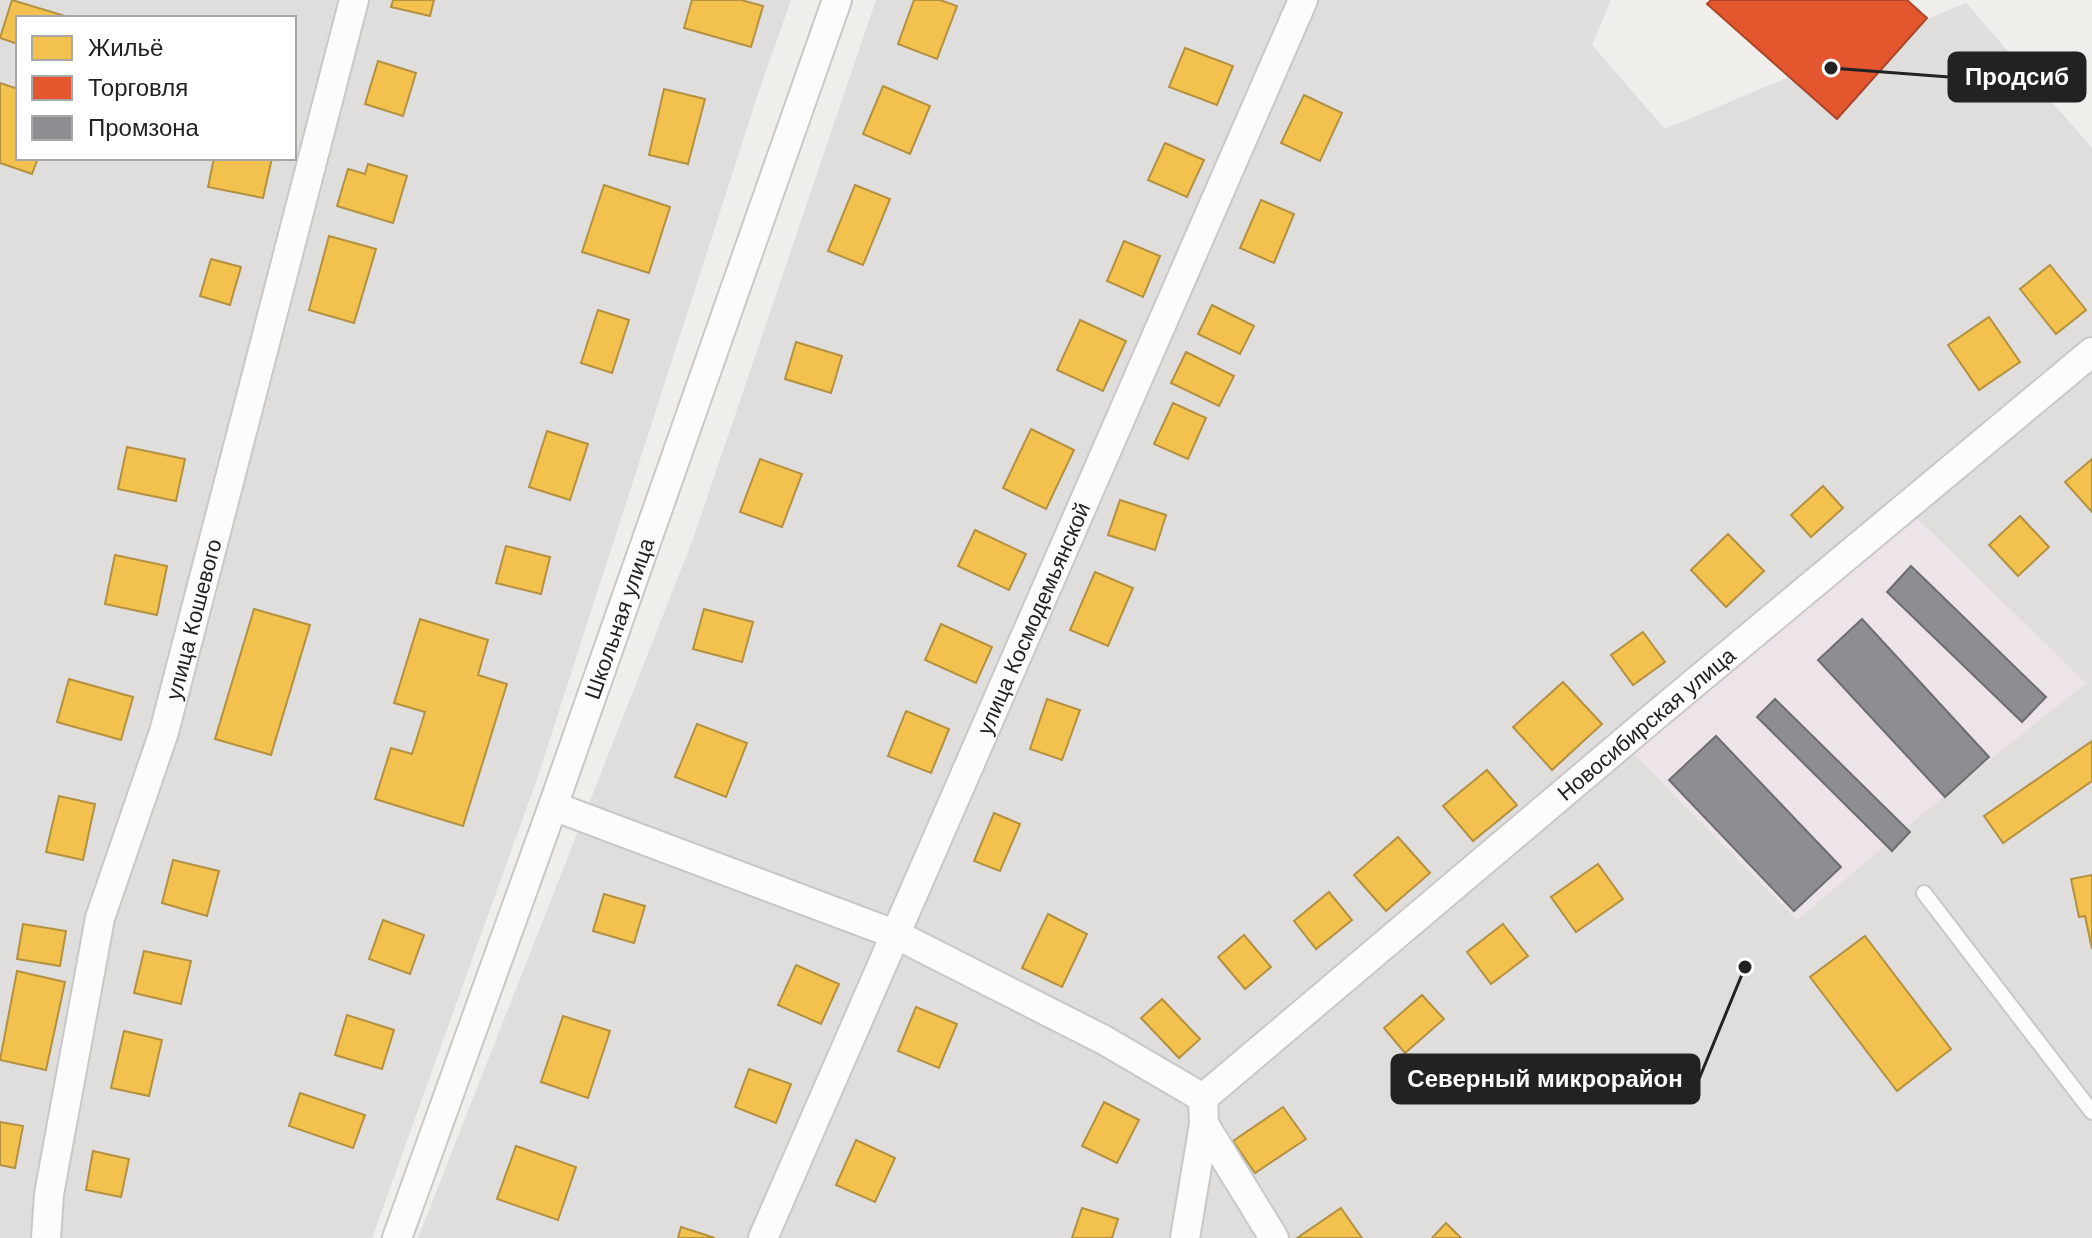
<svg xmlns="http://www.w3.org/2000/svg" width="2092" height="1238" font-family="Helvetica,sans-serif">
	<rect width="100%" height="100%" fill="#f0eeeb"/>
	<g fill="#dfdedc" fill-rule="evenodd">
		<path d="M0,0H791L759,91L537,779L372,1238H0ZM18,18H294V158H18Z"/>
		<path d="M876,0H1611L1592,45L1665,129L1966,3L2092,148V1238H418L693,539ZM1893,496L2085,683L1917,818L1797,920Z"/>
	</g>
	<path fill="#ede4e9" d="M1894,496L2086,683L1917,818L1797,920L1621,741Z"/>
	<g fill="#f2c14e" stroke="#b49141" stroke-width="2">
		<path d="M12,0L65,16V18H18V44L0,38Z"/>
		<path d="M393,0H434L430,16L391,7Z"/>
		<path d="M692,0H741L763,6L751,47L684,28Z"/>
		<path d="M914,0H940L957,6L937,59L898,44Z"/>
		<path d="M1185,48L1233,66L1217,105L1169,87Z"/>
		<path d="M378,61L416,73L403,116L365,104Z"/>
		<path d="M0,83L18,89V158H38L32,174L0,163Z"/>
		<path d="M883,86L930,106L910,154L863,134Z"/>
		<path d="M664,89L705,99L688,164L649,155Z"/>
		<path d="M1304,95L1342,113L1320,161L1281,143Z"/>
		<path d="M1165,143L1204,160L1187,197L1148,180Z"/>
		<path d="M214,158H272L263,198L208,187Z"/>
		<path d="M368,164L407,176L393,223L337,206L348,169L365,174Z"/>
		<path d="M604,185L670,207L649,273L582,252Z"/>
		<path d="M855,185L890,199L863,265L828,251Z"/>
		<path d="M1261,200L1294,214L1274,263L1240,248Z"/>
		<path d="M329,236L376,249L354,323L309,310Z"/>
		<path d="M1124,241L1160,256L1143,297L1107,281Z"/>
		<path d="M211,259L241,267L230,305L200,296Z"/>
		<path d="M2050,265L2086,310L2056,334L2020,289Z"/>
		<path d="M1212,305L1254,326L1240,354L1198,334Z"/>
		<path d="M598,310L629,320L612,373L581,363Z"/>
		<path d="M1989,317L2020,362L1979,390L1948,345Z"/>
		<path d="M1080,320L1126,341L1103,391L1057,370Z"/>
		<path d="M796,342L842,356L831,393L785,379Z"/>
		<path d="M1186,352L1234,376L1219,406L1171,383Z"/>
		<path d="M1173,403L1206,418L1188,459L1154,444Z"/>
		<path d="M1031,429L1074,450L1046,509L1003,488Z"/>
		<path d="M547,431L588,444L570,500L529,487Z"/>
		<path d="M127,447L185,459L176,501L118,489Z"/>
		<path d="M760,459L802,474L782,527L740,512Z"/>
		<path d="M2092,459V512L2065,482Z"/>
		<path d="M1823,486L1843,508L1811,537L1791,515Z"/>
		<path d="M1120,500L1166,515L1155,550L1108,535Z"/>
		<path d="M2020,516L2049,547L2018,576L1989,545Z"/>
		<path d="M975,530L1026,554L1009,590L958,566Z"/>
		<path d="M1728,534L1764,571L1726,607L1691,570Z"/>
		<path d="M506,546L550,557L541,594L496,583Z"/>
		<path d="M115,555L167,566L157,615L105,604Z"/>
		<path d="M1095,572L1133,588L1108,646L1070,630Z"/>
		<path d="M254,609L310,625L271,755L215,739Z"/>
		<path d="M704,609L753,622L742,662L693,649Z"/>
		<path d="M420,619L488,640L478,675L507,684L463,826L375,799L391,748L412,754L425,712L394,703Z"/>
		<path d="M941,624L992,647L976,683L925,660Z"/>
		<path d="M1643,632L1665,662L1633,685L1611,655Z"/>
		<path d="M69,679L133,697L121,740L57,722Z"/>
		<path d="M1563,682L1602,724L1552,770L1513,727Z"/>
		<path d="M1047,699L1080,710L1062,760L1030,749Z"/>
		<path d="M906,711L949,729L931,773L888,756Z"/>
		<path d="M697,724L747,743L726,797L675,777Z"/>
		<path d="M2092,741V781L2003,843L1984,816Z"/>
		<path d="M1487,770L1517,805L1473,841L1443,806Z"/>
		<path d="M59,796L95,804L83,860L46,852Z"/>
		<path d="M994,813L1020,824L1000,871L974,861Z"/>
		<path d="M1398,837L1430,873L1386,911L1354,875Z"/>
		<path d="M173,860L219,871L207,916L162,903Z"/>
		<path d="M1598,864L1623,899L1576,932L1551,897Z"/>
		<path d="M2092,875V949L2085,916L2079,917L2071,879Z"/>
		<path d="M1329,892L1352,920L1316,949L1294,921Z"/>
		<path d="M604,894L645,906L634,943L593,931Z"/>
		<path d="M1048,914L1087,934L1062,987L1022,968Z"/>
		<path d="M383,920L424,935L410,974L369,959Z"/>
		<path d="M23,924L66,931L60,966L17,959Z"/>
		<path d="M1503,924L1528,956L1491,984L1467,952Z"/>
		<path d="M1244,935L1271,967L1245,989L1218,957Z"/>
		<path d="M1865,936L1951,1049L1897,1091L1810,977Z"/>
		<path d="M144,951L191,961L181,1004L134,993Z"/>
		<path d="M796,965L839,984L821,1024L778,1005Z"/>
		<path d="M17,971L65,982L46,1070L0,1060Z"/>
		<path d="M1422,995L1444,1019L1405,1053L1384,1028Z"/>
		<path d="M1162,999L1200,1039L1179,1058L1141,1018Z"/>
		<path d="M916,1007L957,1024L939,1068L898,1051Z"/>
		<path d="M347,1015L394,1030L382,1069L335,1055Z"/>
		<path d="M563,1016L610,1031L588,1098L541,1082Z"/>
		<path d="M124,1031L162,1040L149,1096L111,1088Z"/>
		<path d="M749,1069L791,1084L776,1123L735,1107Z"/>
		<path d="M300,1093L365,1115L353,1148L289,1126Z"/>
		<path d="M1104,1102L1139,1120L1117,1163L1082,1146Z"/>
		<path d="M1283,1107L1306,1139L1255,1173L1233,1141Z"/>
		<path d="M0,1122L23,1126L15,1168L0,1165Z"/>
		<path d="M856,1140L895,1158L875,1202L836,1185Z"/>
		<path d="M516,1146L576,1167L558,1220L497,1199Z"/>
		<path d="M93,1151L129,1159L121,1197L86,1190Z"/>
		<path d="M1082,1208L1118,1219L1112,1238H1072Z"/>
		<path d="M1341,1208L1362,1238H1297Z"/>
		<path d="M1446,1223L1461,1238H1432Z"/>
		<path d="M681,1227L715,1238H678Z"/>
	</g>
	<path fill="#e4572e" stroke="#aa472a" stroke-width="2" d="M1711,0H1907L1927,18L1837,119L1707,4Z"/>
	<g fill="#8d8d92" stroke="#6d6d70" stroke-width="2">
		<path d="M1911,566L2046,697L2022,722L1887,592Z"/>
		<path d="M1862,619L1989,757L1945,797L1818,660Z"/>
		<path d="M1775,699L1910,832L1892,851L1757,717Z"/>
		<path d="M1716,736L1841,867L1794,911L1669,780Z"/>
	</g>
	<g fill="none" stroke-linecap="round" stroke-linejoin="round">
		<defs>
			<path id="lane" d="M1924,893L2092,1112"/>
			<g id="street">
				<path d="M553,806L897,935L1104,1040L1203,1098"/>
				<path id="s1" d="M1203,1098L1656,715L2092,352"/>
				<path d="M1203,1098L1204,1124L1274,1238"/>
				<path id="s2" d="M46,1238L49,1194L100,918L164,732L354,0"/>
				<path id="s3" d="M397,1238L553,806L837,0"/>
				<path id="s4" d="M763,1238L1303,0"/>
				<path d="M1185,1238L1204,1124"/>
			</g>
		</defs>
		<use href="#lane" stroke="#c9c8c7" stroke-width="18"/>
		<use href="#street" stroke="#c9c8c7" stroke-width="32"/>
		<use href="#lane" stroke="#fdfcfc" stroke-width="14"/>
		<use href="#street" stroke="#fdfcfc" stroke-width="28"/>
	</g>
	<g text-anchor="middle" stroke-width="8" stroke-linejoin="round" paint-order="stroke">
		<g font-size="22" fill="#222" stroke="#fff">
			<text dy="8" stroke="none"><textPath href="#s2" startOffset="638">улица Кошевого</textPath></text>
			<text dy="8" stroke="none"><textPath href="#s4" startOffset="676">улица Космодемьянской</textPath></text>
			<text dy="8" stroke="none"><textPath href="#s3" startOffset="658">Школьная улица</textPath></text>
			<text dy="8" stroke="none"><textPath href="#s1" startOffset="580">Новосибирская улица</textPath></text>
		</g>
	</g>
	<path fill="none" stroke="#222" stroke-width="3" d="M1831 68L1949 77M1745 967L1699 1079"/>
	<g fill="#222" stroke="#fff" stroke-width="3">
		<circle cx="1831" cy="68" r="8"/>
		<circle cx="1745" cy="967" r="8"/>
	</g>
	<g fill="#222" stroke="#222" stroke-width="3">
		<rect x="1949" y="53" width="136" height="48" rx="8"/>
		<rect x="1392" y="1055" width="307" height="48" rx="8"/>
	</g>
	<g font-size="24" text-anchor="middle" font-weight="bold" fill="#fff">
		<text x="2017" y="85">Продсиб</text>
		<text x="1545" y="1087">Северный микрорайон</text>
	</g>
	<rect x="16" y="16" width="280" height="144" fill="#ffffff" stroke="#a7a7a7" stroke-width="2"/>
	<rect x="32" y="36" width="40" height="24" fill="#f2c14e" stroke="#a7a7a7" stroke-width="2"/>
	<text x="88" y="56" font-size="24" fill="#222222">Жильё</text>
	<rect x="32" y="76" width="40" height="24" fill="#e4572e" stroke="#a7a7a7" stroke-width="2"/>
	<text x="88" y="96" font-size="24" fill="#222222">Торговля</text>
	<rect x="32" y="116" width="40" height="24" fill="#8d8d92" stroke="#a7a7a7" stroke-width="2"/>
	<text x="88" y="136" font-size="24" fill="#222222">Промзона</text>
</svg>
